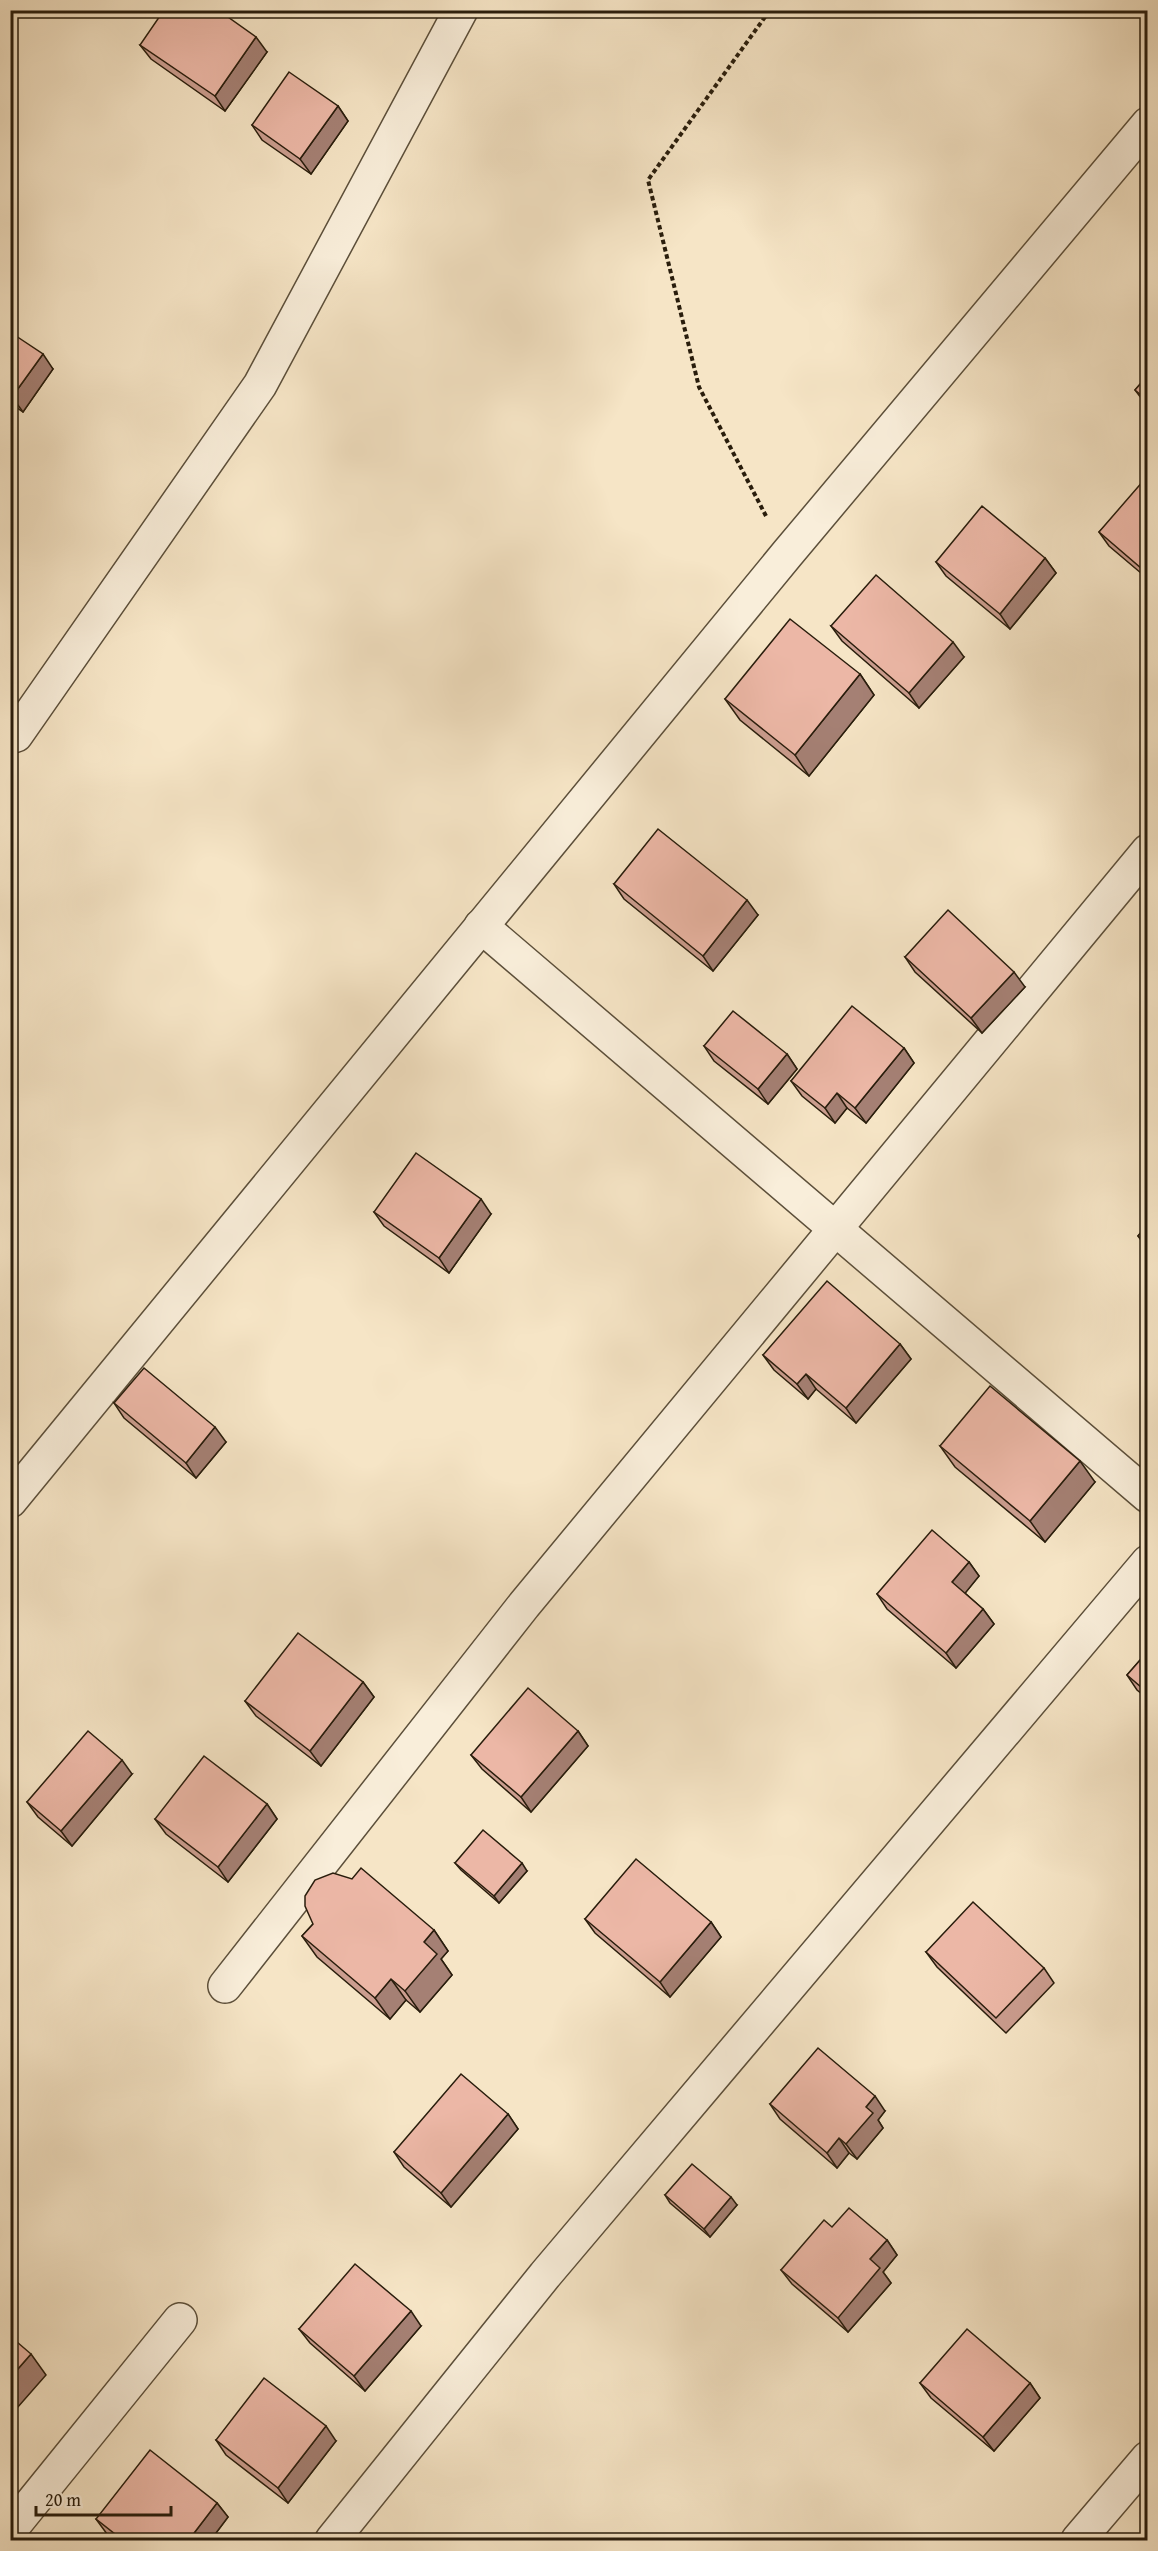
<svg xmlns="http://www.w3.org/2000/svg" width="1158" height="2551" font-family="'Gentium Book Plus',serif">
	<rect width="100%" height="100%" fill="#f6e5c6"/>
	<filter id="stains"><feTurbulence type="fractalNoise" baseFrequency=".00333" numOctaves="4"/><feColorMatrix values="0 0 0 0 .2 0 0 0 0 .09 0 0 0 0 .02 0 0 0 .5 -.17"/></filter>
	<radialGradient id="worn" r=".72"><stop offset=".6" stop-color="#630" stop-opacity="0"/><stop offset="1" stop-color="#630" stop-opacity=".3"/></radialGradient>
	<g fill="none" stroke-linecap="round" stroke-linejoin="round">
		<defs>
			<g id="minor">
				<path d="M10,737L16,735L260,385L461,10"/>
				<path d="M481,926L1148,1496"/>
				<path d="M10,1501L787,554L1148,124"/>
				<path d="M225,1986L524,1605L1148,851"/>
				<path d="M10,2530L180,2320"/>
				<path d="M332,2540L545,2275L1148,1562"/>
				<path d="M1078,2540L1148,2458"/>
			</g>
		</defs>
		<use href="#minor" stroke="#5c4f3a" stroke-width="36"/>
		<path stroke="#291d0c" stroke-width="4" stroke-dasharray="4.5 3" stroke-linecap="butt" d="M766,516L699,387L648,180L770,10"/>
		<use href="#minor" stroke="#f9eeda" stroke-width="33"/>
	</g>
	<g fill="#cb9d8f" stroke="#291d0c" stroke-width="1.5">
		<path d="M140,45L267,52L225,111L151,59Z"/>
		<path d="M338,106L348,121L311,174L262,140L252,125Z"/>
		<path d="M10,332L53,369L23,412L10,403Z"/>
		<path d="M1148,375V407L1135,390Z"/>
		<path d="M1148,483V579L1109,546L1099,532Z"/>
		<path d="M1045,558L1056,573L1010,629L946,576L936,562Z"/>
		<path d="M831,626L964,657L919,708L842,641Z"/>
		<path d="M860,674L874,695L809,776L740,720L725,699Z"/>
		<path d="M614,884L758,915L713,971L624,899Z"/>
		<path d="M905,957L1025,987L982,1033L915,972Z"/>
		<path d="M704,1046L787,1054L797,1069L768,1104L714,1061Z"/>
		<path d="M904,1048L914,1063L866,1123L847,1108L835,1123L802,1096L791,1081Z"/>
		<path d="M374,1212L491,1214L449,1273L384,1226Z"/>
		<path d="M1148,1224V1250L1138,1236Z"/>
		<path d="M900,1344L911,1359L856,1423L816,1389L808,1399L774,1370L763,1355Z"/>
		<path d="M114,1403L226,1442L196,1478L124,1418Z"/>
		<path d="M940,1446L1095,1482L1045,1542L955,1467Z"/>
		<path d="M969,1562L979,1576L965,1593L983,1609L994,1624L956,1668L887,1609L877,1594Z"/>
		<path d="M1148,1651V1699L1137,1690L1127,1675Z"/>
		<path d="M363,1682L374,1697L321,1766L256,1716L245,1701Z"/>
		<path d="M578,1731L588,1746L531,1812L482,1769L471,1755Z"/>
		<path d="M132,1774L72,1846L38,1817L27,1802Z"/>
		<path d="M267,1804L277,1819L228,1882L166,1834L155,1819Z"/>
		<path d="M455,1863L527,1871L499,1903L461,1870Z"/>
		<path d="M585,1919L711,1922L721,1937L670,1997L595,1933Z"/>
		<path d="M313,1924L434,1930L448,1951L441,1959L452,1975L420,2012L406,2000L390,2019L317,1957L302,1936Z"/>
		<path d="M926,1952L1044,1968L1054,1983L1006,2033L937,1967Z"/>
		<path d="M770,2104L885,2111L878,2120L883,2128L857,2159L849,2153L837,2168L780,2119Z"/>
		<path d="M508,2114L518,2129L451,2207L404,2167L394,2152Z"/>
		<path d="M665,2195L737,2205L710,2237L670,2203Z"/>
		<path d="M887,2240L897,2255L883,2272L891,2283L848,2332L792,2284L781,2270Z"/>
		<path d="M421,2326L365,2391L310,2343L299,2329Z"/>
		<path d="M920,2383H1030L1040,2398L994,2451L931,2398Z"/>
		<path d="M216,2440L336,2441L288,2503L226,2455Z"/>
		<path d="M217,2503L228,2517L210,2541H115L107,2534L96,2519Z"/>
	</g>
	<g fill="#a58074" stroke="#291d0c" stroke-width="1.5">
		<path d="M256,37L267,52L225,111L215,96Z"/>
		<path d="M338,106L348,121L311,174L300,159Z"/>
		<path d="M43,354L53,369L23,412L12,397Z"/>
		<path d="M1045,558L1056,573L1010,629L1000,614Z"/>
		<path d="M953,642L964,657L919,708L909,693Z"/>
		<path d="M860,674L874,695L809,776L795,755Z"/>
		<path d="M747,900L758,915L713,971L703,956Z"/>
		<path d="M1014,972L1025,987L982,1033L971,1018Z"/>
		<path d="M904,1048L914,1063L866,1123L855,1108Z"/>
		<path d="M787,1054L797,1069L768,1104L758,1089Z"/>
		<path d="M837,1093L847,1108L835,1123L825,1108Z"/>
		<path d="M481,1199L491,1214L449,1273L439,1258Z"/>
		<path d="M900,1344L911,1359L856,1423L846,1408Z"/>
		<path d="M806,1374L816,1389L808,1399L797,1384Z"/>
		<path d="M215,1427L226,1442L196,1478L186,1463Z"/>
		<path d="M1080,1461L1095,1482L1045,1542L1030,1521Z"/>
		<path d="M969,1562L979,1576L962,1597L952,1582Z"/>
		<path d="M983,1609L994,1624L956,1668L946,1653Z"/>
		<path d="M363,1682L374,1697L321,1766L310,1751Z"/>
		<path d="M578,1731L588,1746L531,1812L521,1797Z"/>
		<path d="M122,1760L132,1774L72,1846L61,1831Z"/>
		<path d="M267,1804L277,1819L228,1882L218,1867Z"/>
		<path d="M522,1863L527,1871L499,1903L494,1896Z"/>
		<path d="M711,1922L721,1937L670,1997L660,1982Z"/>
		<path d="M434,1930L448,1951L441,1959L452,1975L420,2012L405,1991L424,1942Z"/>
		<path d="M391,1979L406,2000L390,2019L375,1998Z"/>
		<path d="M875,2096L885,2111L878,2120L883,2128L857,2159L846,2144L866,2107Z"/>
		<path d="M508,2114L518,2129L451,2207L441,2193Z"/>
		<path d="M839,2138L849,2153L837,2168L827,2153Z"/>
		<path d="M731,2197L737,2205L710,2237L704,2229Z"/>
		<path d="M887,2240L897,2255L883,2272L891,2283L848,2332L838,2318L870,2259Z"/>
		<path d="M411,2311L421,2326L365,2391L354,2376Z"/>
		<path d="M31,2354L46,2375L10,2416V2378Z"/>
		<path d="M1030,2383L1040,2398L994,2451L983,2437Z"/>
		<path d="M326,2426L336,2441L288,2503L278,2488Z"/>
		<path d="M217,2503L228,2517L210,2541H188Z"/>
	</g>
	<g fill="#ecb7a6" stroke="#291d0c" stroke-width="1.5">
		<path d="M164,10H218L256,37L215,96L140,45Z"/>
		<path d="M289,72L338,106L300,159L252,125Z"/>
		<path d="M10,332L43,354L12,397L10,396Z"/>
		<path d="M1148,375V401L1135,390Z"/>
		<path d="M1144,480L1148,483V574L1099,532Z"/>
		<path d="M982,506L1045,558L1000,614L936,562Z"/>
		<path d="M876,575L953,642L909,693L831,626Z"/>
		<path d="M790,619L860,674L795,755L725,699Z"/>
		<path d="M658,829L747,900L703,956L614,884Z"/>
		<path d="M948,910L1014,972L971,1018L905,957Z"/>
		<path d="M852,1006L904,1048L855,1108L837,1093L825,1108L791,1081Z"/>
		<path d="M733,1011L787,1054L758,1089L704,1046Z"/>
		<path d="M416,1153L481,1199L439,1258L374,1212Z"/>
		<path d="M1148,1224V1244L1138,1236Z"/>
		<path d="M827,1281L900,1344L846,1408L806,1374L797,1384L763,1355Z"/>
		<path d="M144,1368L215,1427L186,1463L114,1403Z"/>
		<path d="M990,1386L1080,1461L1030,1521L940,1446Z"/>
		<path d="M932,1530L969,1562L952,1582L983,1609L946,1653L877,1594Z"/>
		<path d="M298,1633L363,1682L310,1751L245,1701Z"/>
		<path d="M1148,1651V1693L1127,1675Z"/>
		<path d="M528,1688L578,1731L521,1797L471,1755Z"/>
		<path d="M88,1731L122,1760L61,1831L27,1802Z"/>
		<path d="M204,1756L267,1804L218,1867L155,1819Z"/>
		<path d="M483,1830L522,1863L494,1896L455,1863Z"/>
		<path d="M636,1859L711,1922L660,1982L585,1919Z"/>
		<path d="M361,1868L434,1930L424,1942L437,1954L405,1991L391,1979L375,1998L302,1936L313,1924L305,1906V1896L315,1880L333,1873L352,1879Z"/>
		<path d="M973,1902L1044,1968L996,2018L926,1952Z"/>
		<path d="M818,2048L875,2096L866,2107L873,2113L846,2144L839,2138L827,2153L770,2104Z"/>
		<path d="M461,2074L508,2114L441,2193L394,2152Z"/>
		<path d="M692,2164L731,2197L704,2229L665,2195Z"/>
		<path d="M849,2208L887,2240L870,2259L880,2268L838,2318L781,2270L824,2220L832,2227Z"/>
		<path d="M355,2264L411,2311L354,2376L299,2329Z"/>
		<path d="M967,2329L1030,2383L983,2437L920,2383Z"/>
		<path d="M10,2336L31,2354L10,2378Z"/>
		<path d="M264,2378L326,2426L278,2488L216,2440Z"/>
		<path d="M150,2450L217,2503L188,2541H124L96,2519Z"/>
	</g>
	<rect width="1158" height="2551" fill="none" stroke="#f6e5c6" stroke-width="36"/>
	<rect x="12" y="12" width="1134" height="2527" fill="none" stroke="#291d0c" stroke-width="3"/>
	<rect x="18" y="18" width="1122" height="2515" fill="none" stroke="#291d0c" stroke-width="1.5"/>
	<path d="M36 2506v9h135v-9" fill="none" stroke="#291d0c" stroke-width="3"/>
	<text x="45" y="2506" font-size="18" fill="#291d0c" stroke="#f9eeda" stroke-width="4.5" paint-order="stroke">20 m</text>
	<rect width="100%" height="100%" filter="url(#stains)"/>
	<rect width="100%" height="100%" fill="url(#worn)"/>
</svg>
